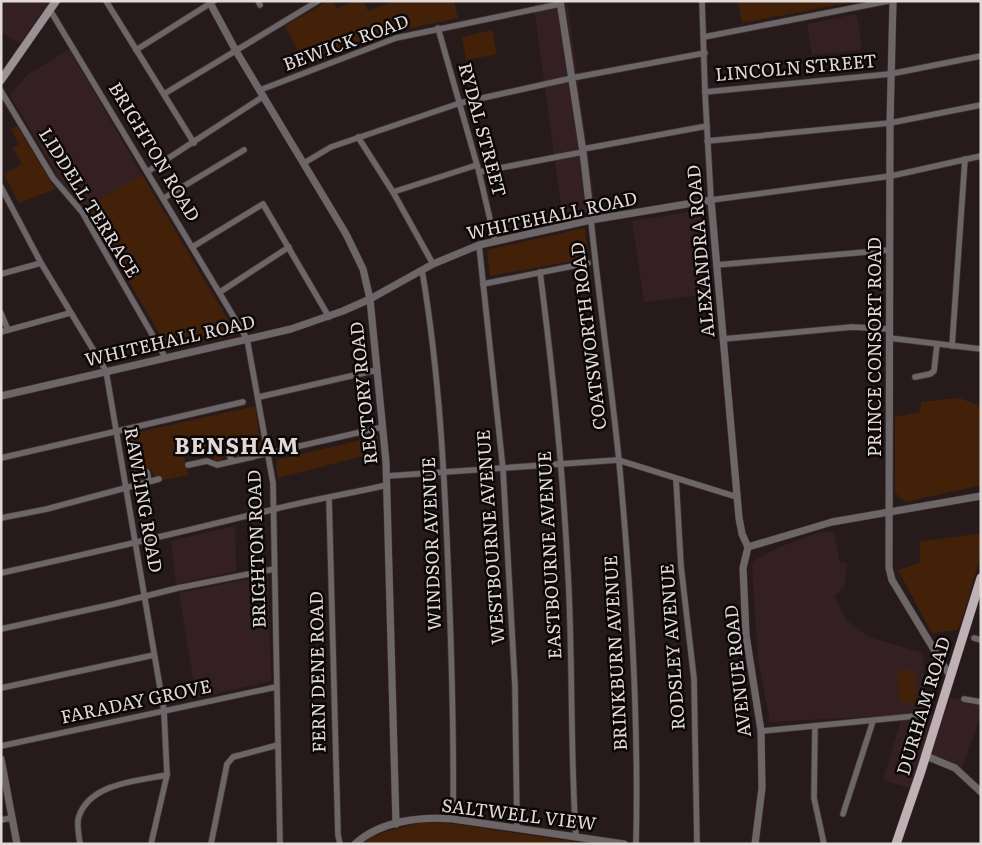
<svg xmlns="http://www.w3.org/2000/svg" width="982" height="845" font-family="Literata,serif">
	<rect width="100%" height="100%" fill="#271a1b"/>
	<g fill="#342022">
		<path d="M1,1H50L20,44L1,32Z"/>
		<path d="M535,1H567L596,212L563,220L535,15Z"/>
		<path d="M856,14L860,31L861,50L812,55L807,24Z"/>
		<path d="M69,49L142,175L237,335L169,350L86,207L61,182L10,95L27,75Z"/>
		<path d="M701,210L705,213L712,294L644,302L632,221Z"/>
		<path d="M235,526L236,571L176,584L171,541Z"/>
		<path d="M833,531L840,562L847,563L844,588L835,596L846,620L869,637L923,653L926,714L770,722L758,659L752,565L757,559L777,548L817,533Z"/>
		<path d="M268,575L271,681L196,698L179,593Z"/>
		<path d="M950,698L981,702V714L961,772L926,756L915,790L883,780L902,717L945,714Z"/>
	</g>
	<g fill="#432109">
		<path d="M328,1H333L337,9L355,1H363L368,11L395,1H454L458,18L393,32L295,70L292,53L297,49L285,26Z"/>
		<path d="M738,1H857L742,23Z"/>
		<path d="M492,30L497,54L466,60L462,37Z"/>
		<path d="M17,126L55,189L19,203L4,174L22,164L13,148L19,144L11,129Z"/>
		<path d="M142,175L237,335L169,350L86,207Z"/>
		<path d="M585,228L588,258L490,276L487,250Z"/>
		<path d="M959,398L981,406V485L906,502L895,493V417L920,412L921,402Z"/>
		<path d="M255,406L262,451L237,458L227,447L222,451L223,459L215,462L211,448L184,455L188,475L163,480L162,477L155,478L151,469L141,471L142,479L133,482L126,435Z"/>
		<path d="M378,436L379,452L278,478L276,460Z"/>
		<path d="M981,533V554L961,623L957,630L932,633L898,570L920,563V542Z"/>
		<path d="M914,669L917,702L900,703L897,671Z"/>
		<path d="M420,823H446L591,844H362C379,831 400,828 420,823Z"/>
	</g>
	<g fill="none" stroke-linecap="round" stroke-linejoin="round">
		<defs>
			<g id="minor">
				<path d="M106,1L194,143"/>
				<path d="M258,1L260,5"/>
				<path d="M702,1L705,92L711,200L891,176L981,156"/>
				<path d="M50,10L247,339L273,483L280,844"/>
				<path d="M438,28L479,172L495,241"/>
				<path d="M704,37L888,1"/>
				<path d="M136,50L214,1"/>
				<path d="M260,90L396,38L560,4"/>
				<path d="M1,91L53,178L82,212L165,357"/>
				<path d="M705,92L890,74L981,56"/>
				<path d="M164,94L318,1"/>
				<path d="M358,137L393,192L433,264"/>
				<path d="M707,141L890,123L981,105"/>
				<path d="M583,149L707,126"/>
				<path d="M304,163L331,147L460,103L577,77L705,53"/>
				<path d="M147,172L264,96"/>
				<path d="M479,172L583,152"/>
				<path d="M1,187L41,263L106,371L164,711L167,775L151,844"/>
				<path d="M393,192L477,165"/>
				<path d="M164,198L244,150"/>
				<path d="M591,220C599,300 611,381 619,461C631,588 639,716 636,844"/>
				<path d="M479,245L503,469L515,686L517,828"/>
				<path d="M194,246L263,204L329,317"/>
				<path d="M716,265L890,250"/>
				<path d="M422,270C440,376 445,484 449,591C452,667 454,743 453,819"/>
				<path d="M540,272C553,372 563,472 568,573C573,661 570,749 576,837"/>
				<path d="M1,274L41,263"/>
				<path d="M483,284L588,263"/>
				<path d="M220,292L289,247"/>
				<path d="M1,313L8,330"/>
				<path d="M1,332L70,313"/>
				<path d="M889,338L981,349"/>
				<path d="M723,339L852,327L889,329"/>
				<path d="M952,346L965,159"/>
				<path d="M915,377L930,374L934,371L937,344"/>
				<path d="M259,397L377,370"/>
				<path d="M226,451L233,461"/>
				<path d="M1,458L243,402"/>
				<path d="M188,465L207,461L217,465L383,427"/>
				<path d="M147,472L149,481"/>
				<path d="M387,476L618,460L737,497"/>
				<path d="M676,479L681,566L694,679L697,844"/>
				<path d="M329,499L338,835L340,844"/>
				<path d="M1,518L47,509L159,479"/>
				<path d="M1,573C92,553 182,532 271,510C309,500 348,494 387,485"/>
				<path d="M1,629L114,604L178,588L274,569"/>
				<path d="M974,638L981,640"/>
				<path d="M1,688L154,655"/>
				<path d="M964,699L981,702"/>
				<path d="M815,726L814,798L824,844"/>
				<path d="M761,731L926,715"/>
				<path d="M1,746L276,687"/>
				<path d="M843,814L873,721"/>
				<path d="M1,820L11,818"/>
				<path d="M80,844C79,836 76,823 79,816C91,783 137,781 167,775"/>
				<path d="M211,844L227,764L233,757L278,745"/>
			</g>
			<g id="tertiary">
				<path d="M209,1L236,51L346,234L363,269L370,299L386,462L396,824"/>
				<path d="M560,1L583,152L591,220"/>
				<path d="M893,1L890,123L889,568L892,580L950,676"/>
				<path d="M1,396L291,329L343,311L370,299L433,264L479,245L591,220L711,200L739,518L742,534L748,547L743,568L746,635L761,731L762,788L755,844"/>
				<path d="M748,547L832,522L981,496"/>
				<path d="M926,756L955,768L981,792"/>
				<path d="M1,759L17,844"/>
				<path d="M355,844C380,821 421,816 453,819L624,844"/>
			</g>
			<path id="secondary" d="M1,80L56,1"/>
			<path id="primary" d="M896,844L921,771L981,578"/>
		</defs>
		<use href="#minor" stroke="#413536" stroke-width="7"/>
		<use href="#tertiary" stroke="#413536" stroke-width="8"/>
		<use href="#secondary" stroke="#413536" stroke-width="9"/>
		<use href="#primary" stroke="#413536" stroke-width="10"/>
		<use href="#minor" stroke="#6d6669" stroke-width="5.5"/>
		<use href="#tertiary" stroke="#6d6669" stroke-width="7"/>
		<use href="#secondary" stroke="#9b9094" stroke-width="8"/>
		<use href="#primary" stroke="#beb0b5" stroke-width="9"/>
	</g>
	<g text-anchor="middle" stroke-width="5" stroke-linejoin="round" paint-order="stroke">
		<g font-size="18" fill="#e2d9d9" stroke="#0c0707">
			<text transform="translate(346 43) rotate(-20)" y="6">BEWICK ROAD</text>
			<text transform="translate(796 68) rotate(-5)" y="6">LINCOLN STREET</text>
			<text transform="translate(482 130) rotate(75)" y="6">RYDAL STREET</text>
			<text transform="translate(154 152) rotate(59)" y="6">BRIGHTON ROAD</text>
			<text transform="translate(89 203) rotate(58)" y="6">LIDDELL TERRACE</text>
			<text transform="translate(552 216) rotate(-12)" y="6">WHITEHALL ROAD</text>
			<text transform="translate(701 251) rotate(-95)" y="6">ALEXANDRA ROAD</text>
			<text transform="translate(589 336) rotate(-97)" y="6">COATSWORTH ROAD</text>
			<text transform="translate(170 341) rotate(-13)" y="6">WHITEHALL ROAD</text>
			<text transform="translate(875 347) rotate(-90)" y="6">PRINCE CONSORT ROAD</text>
			<text transform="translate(364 393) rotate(-96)" y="6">RECTORY ROAD</text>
			<text transform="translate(143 500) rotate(80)" y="6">RAWLING ROAD</text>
			<text transform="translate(491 537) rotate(-94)" y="6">WESTBOURNE AVENUE</text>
			<text transform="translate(432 544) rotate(-92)" y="6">WINDSOR AVENUE</text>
			<text transform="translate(257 549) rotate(-92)" y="6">BRIGHTON ROAD</text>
			<text transform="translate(550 555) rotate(-93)" y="6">EASTBOURNE AVENUE</text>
			<text transform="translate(673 647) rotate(-94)" y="6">RODSLEY AVENUE</text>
			<text transform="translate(616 653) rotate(-93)" y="6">BRINKBURN AVENUE</text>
			<text transform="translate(738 671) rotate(-96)" y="6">AVENUE ROAD</text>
			<text transform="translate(318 672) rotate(-91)" y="6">FERN DENE ROAD</text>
			<text transform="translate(136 702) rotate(-12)" y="6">FARADAY GROVE</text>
			<text transform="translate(924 706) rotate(-73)" y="6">DURHAM ROAD</text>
			<text transform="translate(519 815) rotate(7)" y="6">SALTWELL VIEW</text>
		</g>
		<g font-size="22" font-weight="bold" letter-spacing="1" fill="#e2d9d9" stroke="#0c0707">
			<text x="237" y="454">BENSHAM</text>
		</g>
	</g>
	<rect width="982" height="845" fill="none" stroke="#e2d9d9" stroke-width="5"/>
</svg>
